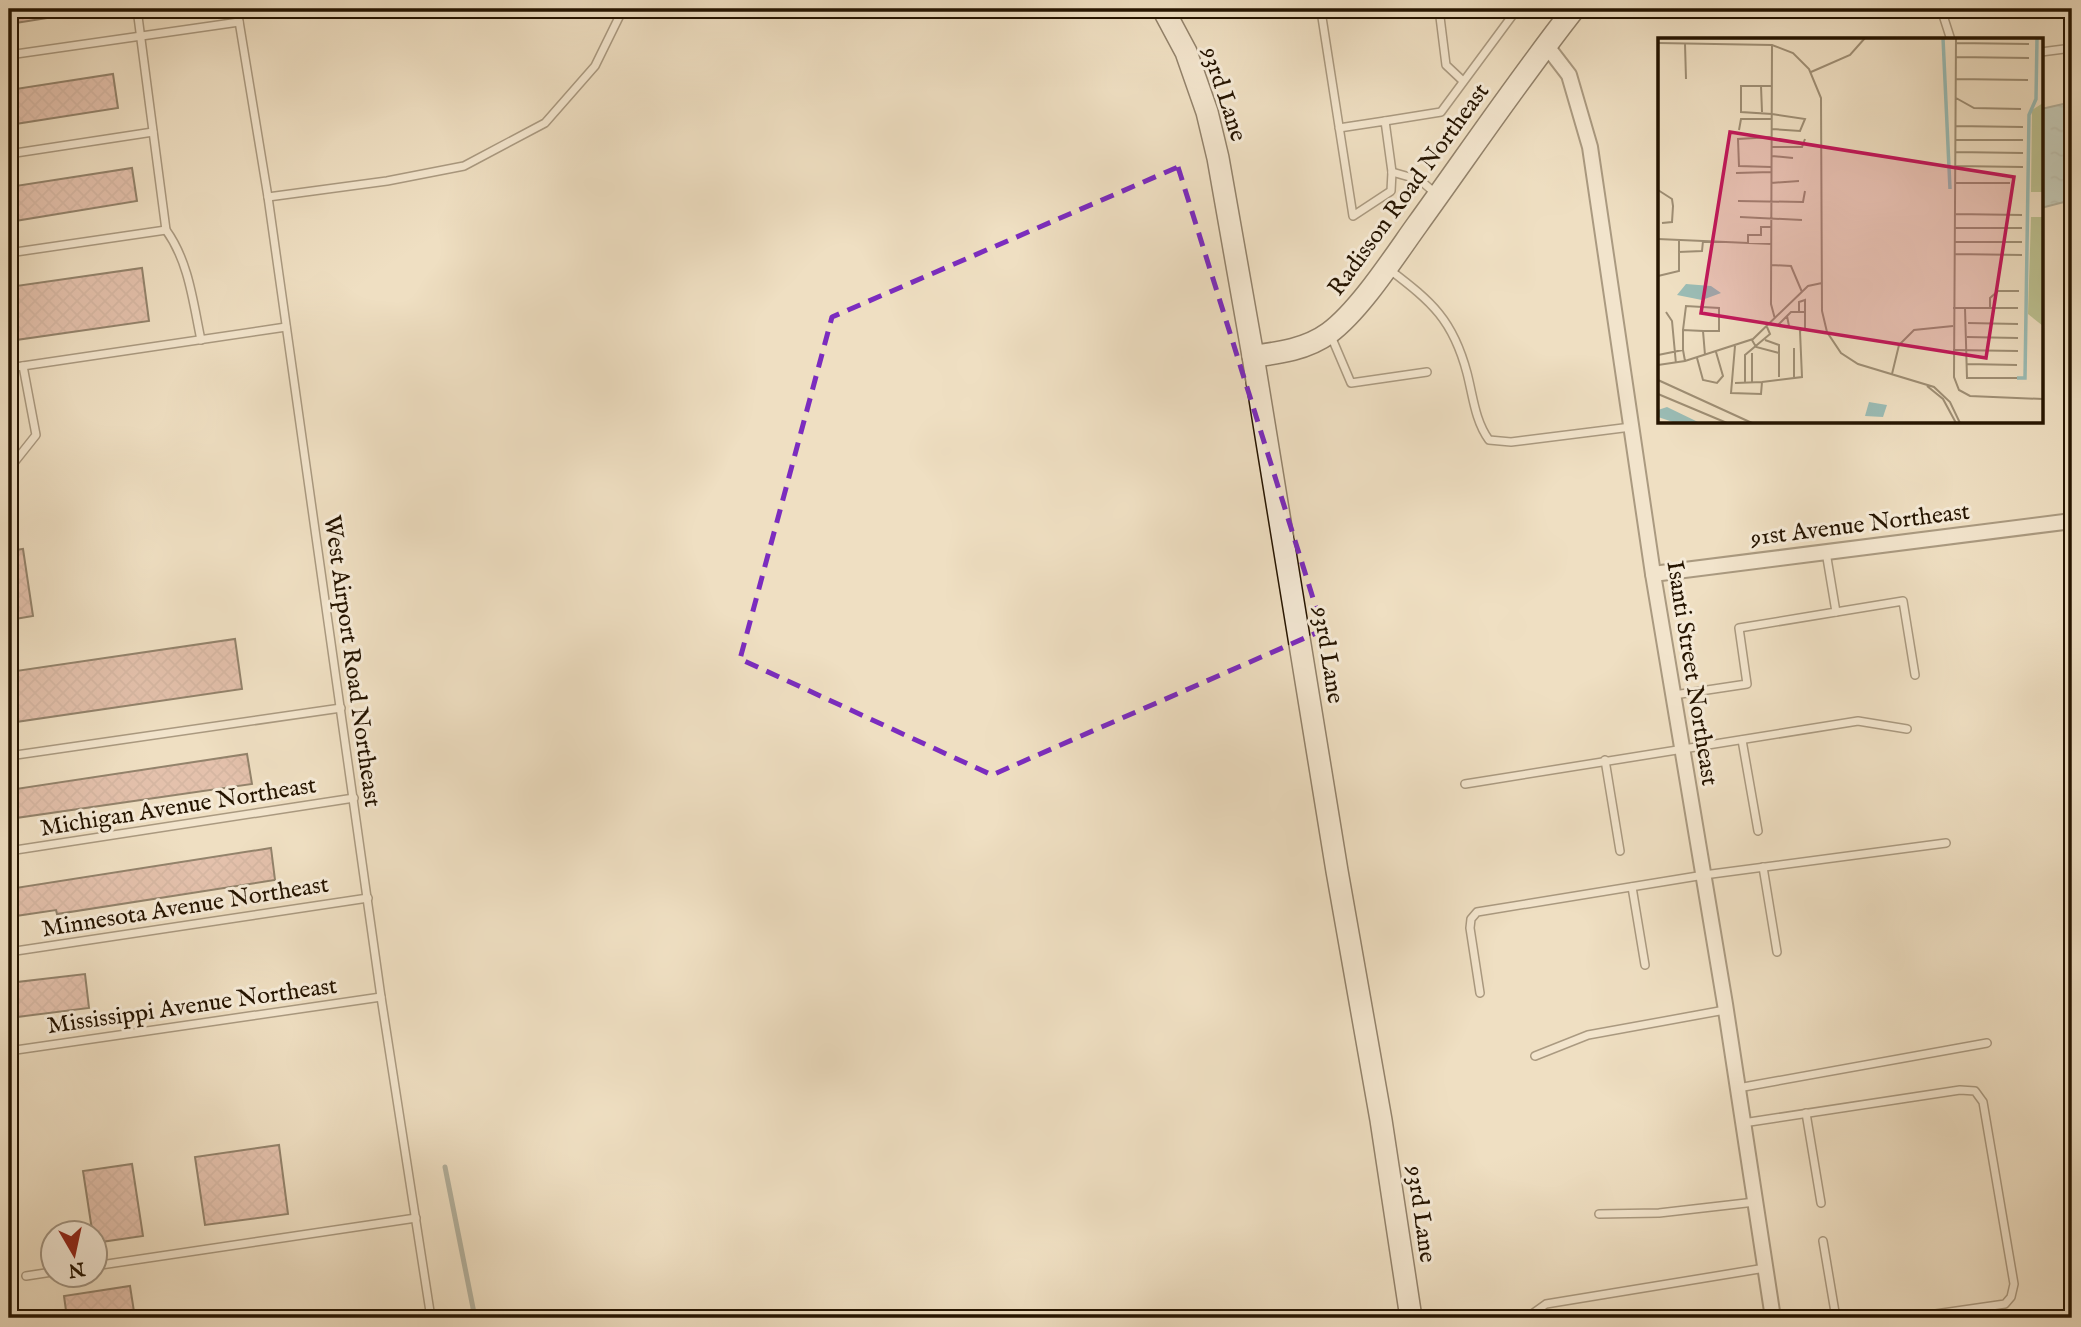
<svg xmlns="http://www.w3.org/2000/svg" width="2081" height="1327" font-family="'IM FELL English',serif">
	<defs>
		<pattern id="water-ripples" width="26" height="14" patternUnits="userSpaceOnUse" patternTransform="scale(1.75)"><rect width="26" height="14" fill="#9abcb5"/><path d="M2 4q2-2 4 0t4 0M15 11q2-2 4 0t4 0" fill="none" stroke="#85a19a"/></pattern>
		<pattern id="building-cross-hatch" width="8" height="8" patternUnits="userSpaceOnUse" patternTransform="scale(1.75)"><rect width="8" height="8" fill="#d79e90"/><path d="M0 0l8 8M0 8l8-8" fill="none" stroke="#b8877a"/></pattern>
	</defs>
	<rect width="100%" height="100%" fill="#efdfc2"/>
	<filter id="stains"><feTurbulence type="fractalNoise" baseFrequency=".00286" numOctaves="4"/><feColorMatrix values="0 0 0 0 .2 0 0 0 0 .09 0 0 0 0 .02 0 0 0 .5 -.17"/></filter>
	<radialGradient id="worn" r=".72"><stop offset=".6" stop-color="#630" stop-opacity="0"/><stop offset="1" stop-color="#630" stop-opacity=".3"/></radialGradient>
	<path fill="url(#water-ripples)" stroke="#6b796d" stroke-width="2" d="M2072,102V200L2041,208V109Z"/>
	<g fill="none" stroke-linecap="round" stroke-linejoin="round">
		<path stroke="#6b796d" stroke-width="5" d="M445,1167L475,1318"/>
	</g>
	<g fill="url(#building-cross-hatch)" stroke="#251400" stroke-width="2">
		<path d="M9,9H54V17L9,24Z"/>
		<path d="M113,74L118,108L9,125V90Z"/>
		<path d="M132,168L137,201L9,222V187Z"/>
		<path d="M142,268L149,321L9,341V287Z"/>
		<path d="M23,549L33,616L9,620V551Z"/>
		<path d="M235,639L242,689L9,723V672Z"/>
		<path d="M247,754L252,784L9,819V790Z"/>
		<path d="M271,848L275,880L57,914L56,910L9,917V889Z"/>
		<path d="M85,974L89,1008L9,1018V983Z"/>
		<path d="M279,1145L288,1214L205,1225L195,1157Z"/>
		<path d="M132,1164L143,1236L94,1243L83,1171Z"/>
		<path d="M130,1286L135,1318H67L64,1296Z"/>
	</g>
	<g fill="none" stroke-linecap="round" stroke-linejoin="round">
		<defs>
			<g id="lane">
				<path d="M137,9L166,230C189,262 193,302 201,340"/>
				<path d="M237,9L268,197L381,997L431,1318"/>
				<path d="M1323,9L1321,11L1353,216L1391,191L1392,172L1385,121L1339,128"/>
				<path d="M1439,9L1446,65L1463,81"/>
				<path d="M1941,9L1951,40"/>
				<path d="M2041,52L2072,48"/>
				<path d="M9,55L239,22"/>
				<path d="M1385,121L1441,112L1512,16L1511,9"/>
				<path d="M9,154L153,132"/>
				<path d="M1392,172L1420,180L1435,193"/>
				<path d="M268,197L387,181L464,166L545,123L595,66L623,9"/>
				<path d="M9,253L166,230"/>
				<path d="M1390,270C1432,302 1453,320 1467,373C1473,396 1475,421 1489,440L1511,442L1631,427"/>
				<path d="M1331,336L1351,383L1427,372"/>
				<path d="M9,368L286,327"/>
				<path d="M9,469L36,435L23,366"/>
				<path d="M1836,612L1903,601L1915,675"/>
				<path d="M1674,695L1747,684L1739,628L1836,612L1826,552"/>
				<path d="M1742,740L1758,831"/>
				<path d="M9,756L341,708"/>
				<path d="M1605,760L1620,851"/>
				<path d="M1465,784L1858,721L1907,729"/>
				<path d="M9,851L354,798"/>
				<path d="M1763,867L1777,952"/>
				<path d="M1632,887L1645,965"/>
				<path d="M9,952L368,898"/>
				<path d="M1480,993L1470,928L1471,919L1477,912L1704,875L1946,843"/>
				<path d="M9,1051L381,997"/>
				<path d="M1535,1056L1588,1035L1725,1010"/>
				<path d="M1738,1088L1987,1043"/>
				<path d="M1806,1113L1821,1203"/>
				<path d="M1743,1123L1960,1090L1975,1091L1983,1102L2014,1284L2011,1297L2005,1304L1908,1318"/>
				<path d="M1599,1214L1659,1213L1755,1202"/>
				<path d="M1823,1241L1836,1318"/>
				<path d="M94,1266L416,1218"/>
				<path d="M26,1276L52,1272"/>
				<path d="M1532,1318V1314L1546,1304L1765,1268"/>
			</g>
			<g id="street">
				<path d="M1546,45L1569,75L1590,147L1653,574L1725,1004L1773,1318"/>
				<path d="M1653,574L2072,521"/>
			</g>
			<g id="secondary">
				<path d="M1163,9L1186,52L1207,112L1218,158L1253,356L1337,871L1381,1120L1411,1318"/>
				<path d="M1253,356C1280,353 1307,349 1329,333C1360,310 1394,257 1417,225C1469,153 1519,79 1574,9"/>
			</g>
		</defs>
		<use href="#lane" stroke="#584730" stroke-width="10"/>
		<use href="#street" stroke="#584730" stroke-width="18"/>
		<use href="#secondary" stroke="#251400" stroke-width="24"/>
		<use href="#lane" stroke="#f5ead7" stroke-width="7"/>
		<use href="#street" stroke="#f5ead7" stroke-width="14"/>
		<use href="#secondary" stroke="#f5ead7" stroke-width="21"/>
	</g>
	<path d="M0 0H2081V1327H0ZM1178,167L1323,630L992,775L740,659L832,317Z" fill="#efdfc2" fill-opacity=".55" fill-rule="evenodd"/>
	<path fill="none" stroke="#7b2cbf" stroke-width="5" stroke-dasharray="14 9" stroke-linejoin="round" d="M1178,167L1323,630L992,775L740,659L832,317Z"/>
	<g text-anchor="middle" stroke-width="6" stroke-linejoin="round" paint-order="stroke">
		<g font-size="24" fill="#251400" stroke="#f5ead7">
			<text transform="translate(1225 94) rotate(72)" y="8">93rd Lane</text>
			<text transform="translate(1408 189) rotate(-54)" y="8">Radisson Road Northeast</text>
			<text transform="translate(1860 524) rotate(-7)" y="8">91st Avenue Northeast</text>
			<text transform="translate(1329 655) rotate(81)" y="8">93rd Lane</text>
			<text transform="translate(353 661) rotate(82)" y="8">West Airport Road Northeast</text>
			<text transform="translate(1693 673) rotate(81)" y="8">Isanti Street Northeast</text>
			<text transform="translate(178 806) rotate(-9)" y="8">Michigan Avenue Northeast</text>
			<text transform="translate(185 906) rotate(-9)" y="8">Minnesota Avenue Northeast</text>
			<text transform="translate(192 1005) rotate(-8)" y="8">Mississippi Avenue Northeast</text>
			<text transform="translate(1422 1214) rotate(82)" y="8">93rd Lane</text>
		</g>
	</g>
	<g transform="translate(1658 38)">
		<rect width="385" height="385" fill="#efdfc2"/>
		<path d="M385,65V154H373L374,72ZM373,179H385V288L370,276Z" fill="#bcc191"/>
		<path d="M28,246L53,248L63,255L44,262L19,257ZM211,364L229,367L225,379L207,378ZM9,369L40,384L18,385L0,379V372Z" fill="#9abcb5"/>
		<path fill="none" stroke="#9abcb5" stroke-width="3.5" d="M285,0L292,151M359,340H367L371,77L378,61L379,0"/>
		<path fill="none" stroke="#9e8e74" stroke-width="2" d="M298,0L296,339L301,352L312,358L385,361M0,5L114,7L135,15L151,31L163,60L164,273L169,294L183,315L200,326L276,349L292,364L302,385M298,5L371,6M27,6L28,41M114,7L113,266L117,281M298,19L371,20M153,34L192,17L207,0M298,41L370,42M103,48L104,74M298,60L316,70L363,71M114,76L83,74V48H114M297,88L365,89M114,91L142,93L147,81L114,76M81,92L83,81H114M297,102H365M114,109H144L147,101M297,114L365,115M114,118L135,120M297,128L365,129M113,129L81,128L80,101L114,99M78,135L113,134M113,145L141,143M297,145H352M0,152L14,161L15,168L14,184L4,185M80,163L145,164L147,153M297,176L364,177M82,179L144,182M297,190H364M0,201L113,206M21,201V214L44,213L45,203M296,204H364M90,205V197H103V189H114M296,216L364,217M114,227L133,228L144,254M0,238L21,233V214M295,270H360M307,270L309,340H359M332,270V260L340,253H361M8,274L14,283L18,326M129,278L131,288H121V286L133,274H141M310,285L360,286M25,292L28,268L61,270V293H45M309,299L360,300M94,302L98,309L121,315M107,302L121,307V339M25,312V292L45,293L47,317M295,312L360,313M0,317L25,312L27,323M39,320L45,342L59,345L65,338L58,314M309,326L359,327M0,327L27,323L95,301L150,248L164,245M234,336L241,307L256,292L295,288M136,339V310M0,342L94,385M94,344V315M104,344L144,339L142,293L147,290V262L141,264V274H147M77,345L104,344L103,356L73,355L77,308M87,345V317L112,296L109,289M269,348L285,361L298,385M0,356L69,385"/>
		<path fill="#c2185b" fill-opacity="0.15" stroke="#c2185b" stroke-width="3.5" d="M72,94L356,139L328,320L43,275Z"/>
		<rect width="385" height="385" fill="none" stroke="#251400" stroke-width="3.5"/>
	</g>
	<rect width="2081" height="1327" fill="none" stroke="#efdfc2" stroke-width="35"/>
	<rect x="10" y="10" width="2060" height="1306" fill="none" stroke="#251400" stroke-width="3.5"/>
	<rect x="18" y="18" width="2046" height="1292" fill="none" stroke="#251400" stroke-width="2"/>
	<g transform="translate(74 1254) rotate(171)"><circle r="33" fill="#f5ead7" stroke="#a29481" stroke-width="2"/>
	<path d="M0-5L12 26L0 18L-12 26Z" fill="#8f2418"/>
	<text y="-10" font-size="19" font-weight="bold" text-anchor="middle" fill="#251400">N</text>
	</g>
	<rect width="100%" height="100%" filter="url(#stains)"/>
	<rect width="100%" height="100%" fill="url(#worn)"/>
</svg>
